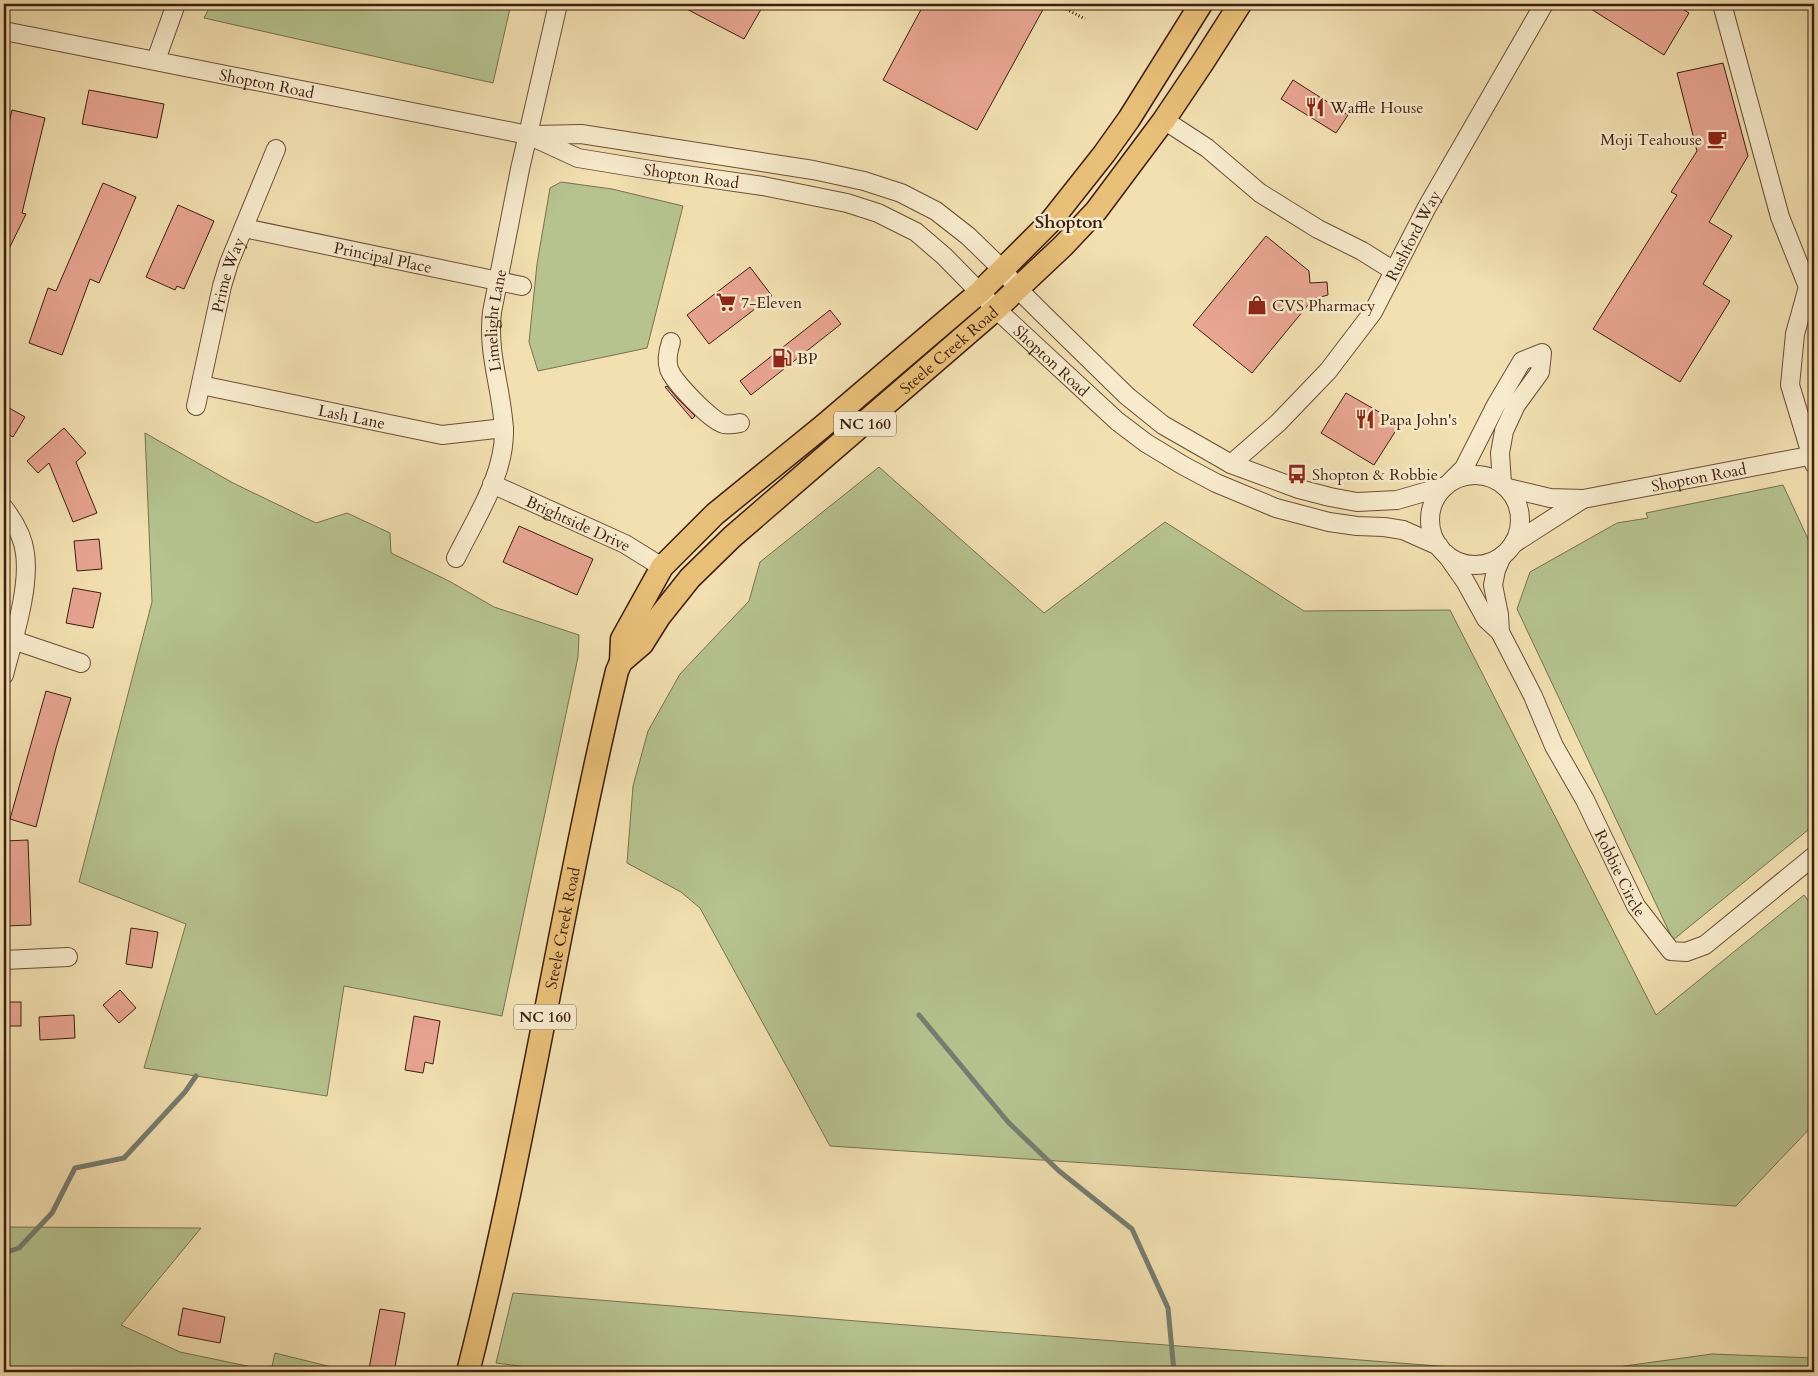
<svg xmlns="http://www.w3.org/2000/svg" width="1818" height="1376" font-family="Cardo,serif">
	<rect width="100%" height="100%" fill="#f2e0b1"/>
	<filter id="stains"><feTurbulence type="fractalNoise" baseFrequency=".004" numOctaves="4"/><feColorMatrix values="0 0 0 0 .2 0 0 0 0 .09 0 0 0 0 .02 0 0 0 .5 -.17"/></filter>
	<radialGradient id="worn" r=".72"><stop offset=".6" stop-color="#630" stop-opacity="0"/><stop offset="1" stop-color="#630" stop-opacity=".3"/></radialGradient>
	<g fill="#b6c38f" stroke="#7a704f">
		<path d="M211,4H511L493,83L204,18Z"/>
		<path d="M561,182L612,189L683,206L647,348L538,371L529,342L537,264L550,188Z"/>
		<path d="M145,433L233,483L316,523L347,513L390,533L391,553L449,581L494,607L579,635L578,657L502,1016L344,986L327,1096L144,1068L186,924L79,882L152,602Z"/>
		<path d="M879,467L1044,613L1165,522L1304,611L1450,610L1656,1015L1804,895L1814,908V1124L1736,1206L830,1146L700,908L681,892L627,863L633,786L648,731L680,674L749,601L760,562Z"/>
		<path d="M1783,485L1814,552V825L1673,940L1517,609L1530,572L1617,523L1648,518L1646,513Z"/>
		<path d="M4,1227L201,1228L121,1325L180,1352L271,1371L275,1353L352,1372H4Z"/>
		<path d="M513,1293L881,1323L1503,1371H1588L1712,1354L1814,1358V1372H568L496,1363Z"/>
	</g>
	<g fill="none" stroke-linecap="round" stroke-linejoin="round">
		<g stroke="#767d70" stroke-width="5">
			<path d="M919,1015L1008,1122L1059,1171L1132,1229L1168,1308L1174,1372"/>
			<path d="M4,1253L19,1248L52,1213L75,1168L124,1158L185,1092L196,1076"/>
		</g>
	</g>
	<g fill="#e8a592" stroke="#3d1e0f">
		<path d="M677,4H764L744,39Z"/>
		<path d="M924,4H1046L977,130L883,80Z"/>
		<path d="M1583,4H1675L1689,13L1664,55Z"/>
		<path d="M1723,63L1748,156L1709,222L1732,236L1703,284L1730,301L1680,382L1593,329L1677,195L1671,192L1697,151L1677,73Z"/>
		<path d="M1293,80L1348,115L1336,133L1281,99Z"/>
		<path d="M89,90L164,104L157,138L82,124Z"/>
		<path d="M12,110L45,118L22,213L26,214L4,259V145Z"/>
		<path d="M103,183L136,197L99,283L90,279L62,355L29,343L48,288L56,291Z"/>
		<path d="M178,205L214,221L184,289L177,286L175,290L146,277Z"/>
		<path d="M1266,236L1309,271L1310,283L1327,282L1328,295L1313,299L1252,373L1193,325Z"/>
		<path d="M750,267L772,296L709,344L687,315Z"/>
		<path d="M830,310L841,324L751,395L740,381Z"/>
		<path d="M667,386L677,398L695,416L692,419L665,387Z"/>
		<path d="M1346,393L1400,424L1374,465L1321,433Z"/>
		<path d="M4,405L25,417L13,437L4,432Z"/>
		<path d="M64,428L86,453L76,462L97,513L73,522L49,463L38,473L27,461Z"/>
		<path d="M519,526L593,559L577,595L503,562Z"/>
		<path d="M99,539L102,569L77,571L74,541Z"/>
		<path d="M73,588L101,593L93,628L66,623Z"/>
		<path d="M46,691L71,698L56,748L36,827L10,819Z"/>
		<path d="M28,840L31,925L5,926L4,841Z"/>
		<path d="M131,928L158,932L152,968L126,964Z"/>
		<path d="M120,990L136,1008L119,1023L103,1005Z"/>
		<rect x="4" y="1002" width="17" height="24"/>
		<path d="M74,1015L75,1038L40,1040L39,1017Z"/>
		<path d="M414,1016L440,1021L433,1064L425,1062L423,1073L405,1070Z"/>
		<path d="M183,1308L225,1317L220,1343L178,1335Z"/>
		<path d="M380,1309L405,1313L394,1372L369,1369Z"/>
	</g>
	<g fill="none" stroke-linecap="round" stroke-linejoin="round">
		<defs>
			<g id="minor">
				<path d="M1722,4L1780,217L1808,287L1795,334L1790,385L1814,464"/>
				<path id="s1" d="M4,31L528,135L578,158L651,170L763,186L847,203L878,213L916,232L944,256L996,309L1117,421L1146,443L1184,466L1216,483L1276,508L1329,522L1357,526L1384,527L1403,530L1439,546"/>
				<path d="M156,60L176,4"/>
				<path d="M1164,120L1207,148L1260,193L1318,229L1362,251L1394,271"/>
				<path d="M534,135L581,134L813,170L864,181L901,193L936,211L968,236L1003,270L1018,289L1043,314L1127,396L1163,425L1231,464L1299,489L1330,497L1357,502L1397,500L1442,487"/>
				<path id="s2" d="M244,228L522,286"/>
				<path d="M671,342C668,351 666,360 669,369C673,381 712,422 724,424C729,425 735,424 740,423"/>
				<path id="s3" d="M201,385L442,435L504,428"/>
				<path id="s4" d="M196,406L222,286L229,263L276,149"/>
				<path id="s5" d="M1231,464L1278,423L1328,371L1373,312L1427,207L1544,4"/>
				<circle cx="1475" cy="520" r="45"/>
				<path d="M1451,481L1464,468L1496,405L1522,361L1542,353L1540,372L1516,405L1504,431L1500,453L1502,483"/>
				<path id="s6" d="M492,484L625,544L662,567"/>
				<path id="s7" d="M1508,488L1550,498L1583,499L1814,455"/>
				<path d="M4,508C14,521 23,536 25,553C30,589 13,640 4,675"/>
				<path d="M1513,544L1583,499"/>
				<path id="s8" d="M1446,554L1465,581L1486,619L1500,632L1533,696L1554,746L1585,800L1636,906L1671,951L1686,952L1705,945L1814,856"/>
				<path id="s9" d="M456,558C475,519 505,475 504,430C502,389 487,354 492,312L520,169L558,4"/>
				<path d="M1500,632L1499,615L1493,585L1496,570L1502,556"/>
				<path d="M13,640L81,663"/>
				<path d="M4,960L68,957"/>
			</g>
			<g id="major">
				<path d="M621,662L622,639L662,567L715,514L822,427L980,292L1051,221L1104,154L1129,119L1201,4"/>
				<path id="s10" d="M468,1372C527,1141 561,904 617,671L621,662L642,644L659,617L690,578L732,537L996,309L1063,246L1096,211L1164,120L1203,62L1240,4"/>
			</g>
		</defs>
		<use href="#minor" stroke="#6a4e38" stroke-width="20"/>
		<use href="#major" stroke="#3d1e0f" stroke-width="25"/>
		<g stroke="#3d1e0f" stroke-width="3" stroke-dasharray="1 2.5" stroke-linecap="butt">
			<path d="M1087,4L1092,6"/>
			<path d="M1060,6L1085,19"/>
		</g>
		<use href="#minor" stroke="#f7ebcc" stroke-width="18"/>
		<use href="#major" stroke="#e9c078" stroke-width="22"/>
	</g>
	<defs>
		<symbol id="restaurant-bare" viewBox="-9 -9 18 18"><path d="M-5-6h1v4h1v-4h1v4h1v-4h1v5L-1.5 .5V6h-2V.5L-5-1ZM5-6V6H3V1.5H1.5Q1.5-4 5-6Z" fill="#8f2418" stroke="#f7ebcc" stroke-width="2.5" paint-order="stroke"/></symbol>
		<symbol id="cafe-bare" viewBox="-9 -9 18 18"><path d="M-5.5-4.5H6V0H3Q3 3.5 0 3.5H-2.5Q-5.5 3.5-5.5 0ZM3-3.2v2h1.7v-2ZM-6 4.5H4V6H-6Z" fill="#8f2418" stroke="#f7ebcc" stroke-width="2.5" paint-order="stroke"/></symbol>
		<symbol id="supermarket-bare" viewBox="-9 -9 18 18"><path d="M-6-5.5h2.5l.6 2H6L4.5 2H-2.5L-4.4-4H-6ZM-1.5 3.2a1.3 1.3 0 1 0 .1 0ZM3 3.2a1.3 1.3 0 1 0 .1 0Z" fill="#8f2418" stroke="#f7ebcc" stroke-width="2.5" paint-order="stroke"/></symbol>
		<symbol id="shop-bare" viewBox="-9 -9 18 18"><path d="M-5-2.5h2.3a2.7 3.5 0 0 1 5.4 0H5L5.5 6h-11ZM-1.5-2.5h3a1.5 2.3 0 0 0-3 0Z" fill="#8f2418" stroke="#f7ebcc" stroke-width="2.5" paint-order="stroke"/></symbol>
		<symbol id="fuel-bare" viewBox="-9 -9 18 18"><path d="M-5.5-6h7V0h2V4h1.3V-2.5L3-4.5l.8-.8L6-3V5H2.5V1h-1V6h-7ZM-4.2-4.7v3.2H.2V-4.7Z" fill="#8f2418" stroke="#f7ebcc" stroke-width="2.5" paint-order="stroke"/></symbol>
		<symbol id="bus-bare" viewBox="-9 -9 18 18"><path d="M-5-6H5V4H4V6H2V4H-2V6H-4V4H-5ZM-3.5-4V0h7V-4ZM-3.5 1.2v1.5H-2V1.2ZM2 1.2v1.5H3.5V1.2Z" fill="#8f2418" stroke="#f7ebcc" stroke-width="2.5" paint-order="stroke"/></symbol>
	</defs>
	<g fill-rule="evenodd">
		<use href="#restaurant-bare" x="1301" y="93" width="28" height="28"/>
		<use href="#cafe-bare" x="1703" y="125" width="28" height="28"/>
		<use href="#supermarket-bare" x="712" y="288" width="28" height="28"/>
		<use href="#shop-bare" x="1243" y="291" width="28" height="28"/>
		<use href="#fuel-bare" x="768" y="344" width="28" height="28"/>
		<use href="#restaurant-bare" x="1351" y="405" width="28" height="28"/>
		<use href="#bus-bare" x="1283" y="460" width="28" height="28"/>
	</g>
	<g text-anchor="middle" stroke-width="5" stroke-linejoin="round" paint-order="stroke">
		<g fill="#f7ebcc" stroke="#755c48" stroke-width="1">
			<rect x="834" y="411.5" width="62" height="25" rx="4"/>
			<rect x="514" y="1004.5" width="62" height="25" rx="4"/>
		</g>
		<g font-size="15" font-weight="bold" fill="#3d1e0f">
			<text x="865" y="429">NC 160</text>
			<text x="545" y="1022">NC 160</text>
		</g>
		<g font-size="16" fill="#3d1e0f" stroke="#f7ebcc">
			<text dy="6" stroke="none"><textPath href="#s1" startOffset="268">Shopton Road</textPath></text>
			<text dy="6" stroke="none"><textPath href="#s1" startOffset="704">Shopton Road</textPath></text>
			<text dy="6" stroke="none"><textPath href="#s5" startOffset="295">Rushford Way</textPath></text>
			<text dy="6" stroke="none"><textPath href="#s2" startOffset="142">Principal Place</textPath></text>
			<text dy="6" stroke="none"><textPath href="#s4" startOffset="135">Prime Way</textPath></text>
			<text dy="6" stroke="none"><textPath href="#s9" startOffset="249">Limelight Lane</textPath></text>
			<text dy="6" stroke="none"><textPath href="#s10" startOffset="1181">Steele Creek Road</textPath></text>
			<text dy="6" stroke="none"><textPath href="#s1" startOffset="1124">Shopton Road</textPath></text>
			<text dy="6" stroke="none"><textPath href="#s3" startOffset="154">Lash Lane</textPath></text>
			<text dy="6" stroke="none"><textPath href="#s7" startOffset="194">Shopton Road</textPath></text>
			<text dy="6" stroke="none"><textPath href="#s6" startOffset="95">Brightside Drive</textPath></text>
			<text dy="6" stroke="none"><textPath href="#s8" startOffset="365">Robbie Circle</textPath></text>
			<text dy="6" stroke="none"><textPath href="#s10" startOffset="454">Steele Creek Road</textPath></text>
		</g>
		<g font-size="16" fill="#3d1e0f" stroke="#f7ebcc" text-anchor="start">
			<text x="1330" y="113">Waffle House</text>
			<text x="1702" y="145" text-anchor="end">Moji Teahouse</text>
			<text x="741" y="308">7-Eleven</text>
			<text x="1272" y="311">CVS Pharmacy</text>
			<text x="797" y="364">BP</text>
			<text x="1380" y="425">Papa John's</text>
			<text x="1312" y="480">Shopton &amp; Robbie</text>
		</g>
		<g font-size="18" font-weight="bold" fill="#3d1e0f" stroke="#f7ebcc">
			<text x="1069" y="228">Shopton</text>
		</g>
	</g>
	<rect width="1818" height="1376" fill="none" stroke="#f2e0b1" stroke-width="20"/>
	<rect x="5" y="5" width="1808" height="1366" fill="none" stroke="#3d1e0f" stroke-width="2.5"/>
	<rect x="10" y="10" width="1798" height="1356" fill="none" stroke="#3d1e0f"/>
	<rect width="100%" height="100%" filter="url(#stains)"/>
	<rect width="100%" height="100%" fill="url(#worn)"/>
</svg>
